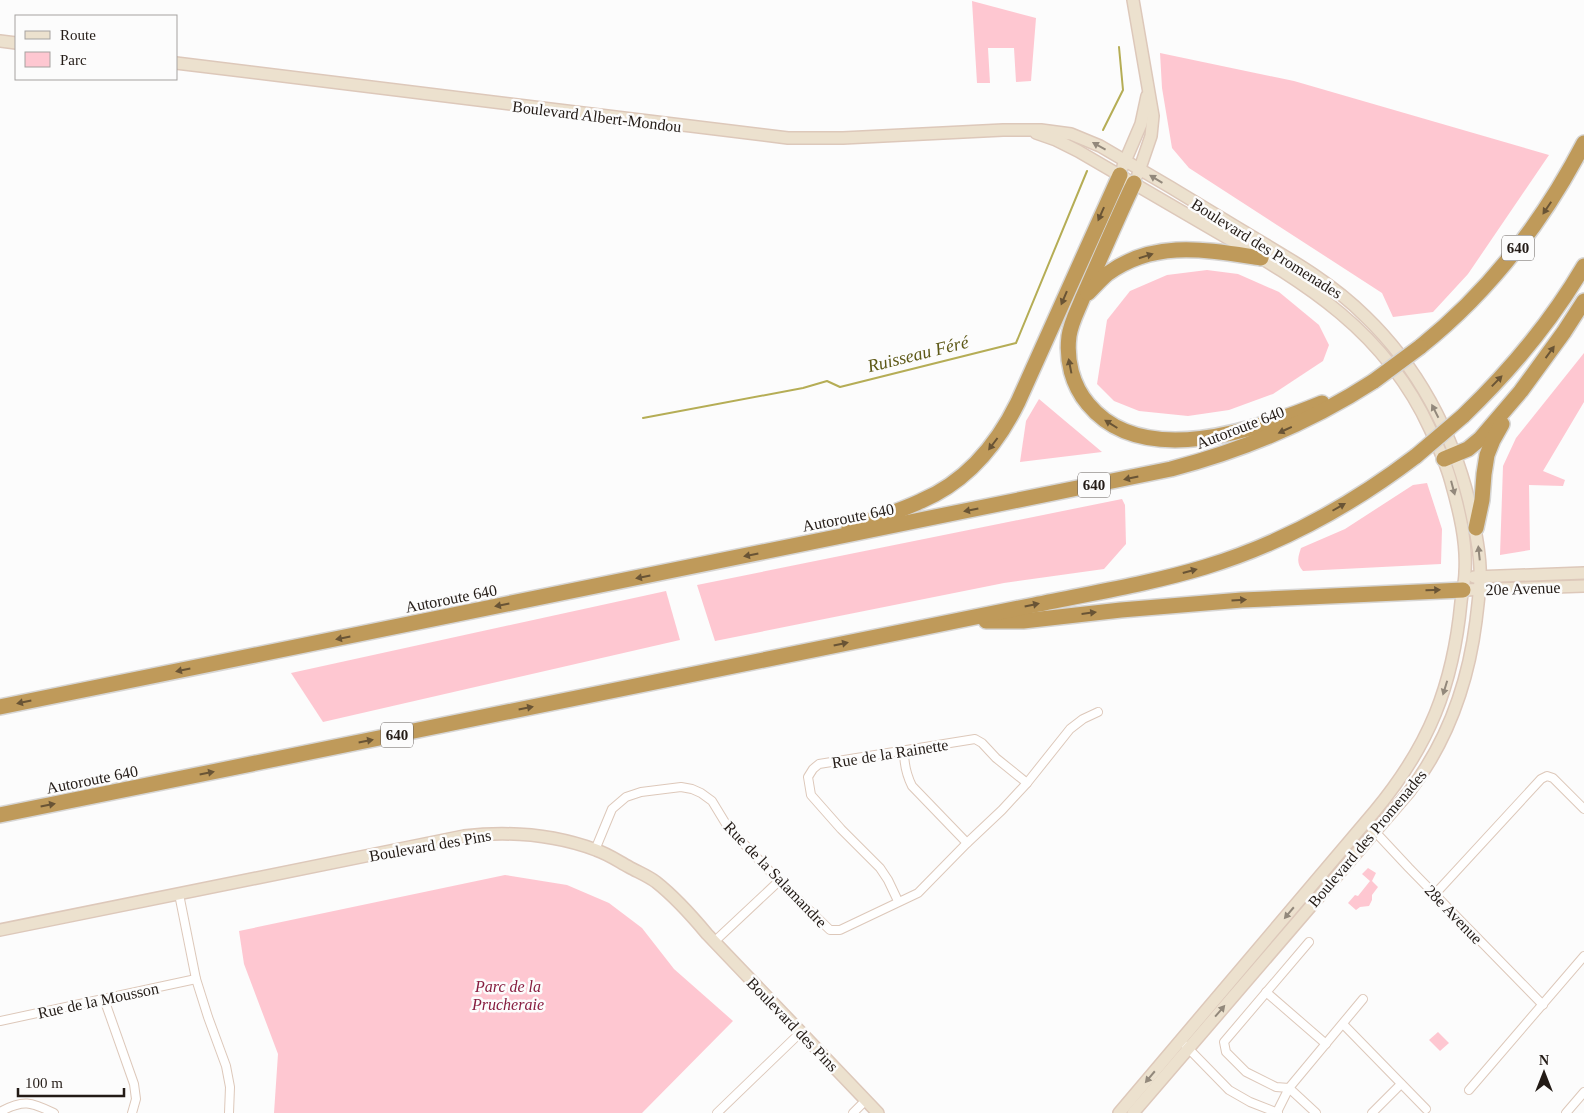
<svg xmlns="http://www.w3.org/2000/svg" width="1584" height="1113" font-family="'Times New Roman',serif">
	<rect width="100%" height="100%" fill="#fcfcfc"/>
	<g fill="#fec7d1">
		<path d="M972,1L1036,18L1031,81L1016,82L1014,48H988L990,83H977Z"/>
		<path d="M1160,53L1294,81L1549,155L1468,274L1433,312L1393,317L1382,293L1189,168L1172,148L1162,88Z"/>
		<path d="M1207,270L1238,274L1279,292L1319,325L1329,345L1323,361L1273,394L1229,410L1188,416L1139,411L1114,401L1097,384L1107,320L1130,291L1167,275Z"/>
		<path d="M1584,353V402L1543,471L1565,480L1563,486L1529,485L1530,550L1500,555L1503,466L1516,438Z"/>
		<path d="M1039,399L1102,452L1020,462L1026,421Z"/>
		<path d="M1427,483L1442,529L1441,564L1303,571C1296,563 1298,557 1301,548L1345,529L1413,485Z"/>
		<path d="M1122,499L1125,505L1126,544L1104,569L1004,583L715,641L697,585Z"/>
		<path d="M666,591L680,640L323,722L291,673Z"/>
		<path d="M1368,868L1376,873L1372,881L1378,887L1372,895V900L1369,906L1360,907L1356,910L1348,903L1355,895L1358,896L1370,881L1362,874Z"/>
		<path d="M505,875L567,885L609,903L642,928L674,969L733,1021L642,1113H274L278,1054L244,964L239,931Z"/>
		<path d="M1438,1032L1449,1043L1440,1051L1429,1040Z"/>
	</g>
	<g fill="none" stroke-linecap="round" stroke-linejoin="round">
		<g stroke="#b5ad55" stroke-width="2">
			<path d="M1103,130L1123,90L1119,47"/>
			<path d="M643,418L803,388L827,381L840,387L1016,343L1087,171"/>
		</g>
		<defs>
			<g id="street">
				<path d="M904,751C904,764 906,774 912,786L967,843"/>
				<path d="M1366,822L1409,868L1543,1005"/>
				<path d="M595,850L612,809L626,797L641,792L681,787L692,789L701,793L712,801L726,824L744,844L779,881L830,930H840L918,893L967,843L1002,810L1027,783L1070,729L1083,719L1098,712"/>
				<path d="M179,894L196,979L208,1017L226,1066L230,1087L229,1113"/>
				<path d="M1435,894L1541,779L1547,776L1553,778L1584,809"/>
				<path d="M898,901L888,880L880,868L841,829L811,795L808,777L813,769L819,764L975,739L982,743L996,758L1027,783"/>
				<path d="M715,941L779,881"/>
				<path d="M1309,942L1224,1042L1226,1052L1246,1072L1276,1087L1289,1088L1316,1113"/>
				<path d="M1266,992L1326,1044"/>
				<path d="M104,999L134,1084L136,1099L132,1113"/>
				<path d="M0,1021L196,979"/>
				<path d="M1343,1024L1426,1109"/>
				<path d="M1186,1046L1229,1090L1250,1102L1278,1113"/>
				<path d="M1469,1090L1584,956"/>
				<path d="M0,1112C23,1099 31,1102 54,1113"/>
				<path d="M1277,1112L1289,1088L1363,999"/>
				<path d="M717,1113L801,1032"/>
				<path d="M853,1113L866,1100"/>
				<path d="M1372,1113L1401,1084"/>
				<path d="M1566,1113L1584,1092"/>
			</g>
			<g id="secondary">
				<path d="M1133,0L1153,116L1151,136L1138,174"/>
				<path d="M0,41L16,43"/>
				<path d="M176,63L788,138H843L1003,130H1041L1071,134L1100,146C1147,173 1194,201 1241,230C1284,256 1329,280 1365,316C1417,366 1452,431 1469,501C1474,523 1479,544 1480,567C1481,585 1478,603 1476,621C1468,684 1448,741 1409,792L1133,1113"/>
				<path d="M1036,133L1056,140L1078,151C1124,178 1171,205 1217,232C1307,284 1385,331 1430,429C1438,446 1446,463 1451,482C1459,510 1467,542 1465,572C1465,582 1462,592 1461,602C1453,686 1429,746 1375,811L1119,1113"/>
				<path d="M1123,166L1141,124L1147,96"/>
				<path d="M1474,577L1584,573"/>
				<path d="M1463,590L1584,586"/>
				<path d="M0,930L464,836C508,831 553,834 596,850C608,854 618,861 629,867C638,872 648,876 656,882C675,897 692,916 707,934L878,1113"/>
			</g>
			<g id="highway">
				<path d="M1134,183C1116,221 1100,259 1083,297C1078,310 1071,322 1069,336C1066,360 1072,385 1088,404C1142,470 1256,430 1322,403"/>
				<path d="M1088,293C1094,287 1100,280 1107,274C1155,239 1207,250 1261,258"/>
				<path d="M1420,347C1490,291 1543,222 1584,143"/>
				<path d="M1463,416C1510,371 1551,322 1584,266"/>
				<path d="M1444,459L1468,449L1480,439L1521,391L1564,332L1584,301"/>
				<path d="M849,528C873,519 898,512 921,501C966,482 997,445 1018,402L1120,175"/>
				<path d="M1476,528L1482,500L1484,474L1487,455L1493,440L1502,424"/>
				<path d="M986,621H1023L1121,610L1242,600L1463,590"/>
				<path d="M0,707L1171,469C1244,450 1311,422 1374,381"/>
				<path d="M0,815L1034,605C1091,593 1149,584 1205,567C1281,544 1353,504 1416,456"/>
			</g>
		</defs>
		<use href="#street" stroke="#ddc8ba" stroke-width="10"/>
		<use href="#secondary" stroke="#ddc8ba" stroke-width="14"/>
		<use href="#highway" stroke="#d7d6d5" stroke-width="18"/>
		<use href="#street" stroke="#fff" stroke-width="8"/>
		<use href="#secondary" stroke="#ece1ce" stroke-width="11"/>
		<use href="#highway" stroke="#bf9a5a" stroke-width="15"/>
		<defs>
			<g id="highway-bridge">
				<path d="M1374,381L1420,347"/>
				<path d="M1416,456L1463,416"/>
			</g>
		</defs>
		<use href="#highway-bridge" stroke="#d7d6d5" stroke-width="18" stroke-linecap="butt"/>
		<use href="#highway-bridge" stroke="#bf9a5a" stroke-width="15"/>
	</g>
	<defs><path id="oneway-solid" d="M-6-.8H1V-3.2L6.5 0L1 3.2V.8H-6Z" transform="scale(1.25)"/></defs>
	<g fill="#92887b">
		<use href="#oneway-solid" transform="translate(1099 146) rotate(-151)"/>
		<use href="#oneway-solid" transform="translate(1156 179) rotate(-149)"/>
		<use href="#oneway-solid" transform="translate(1435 411) rotate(-117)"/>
		<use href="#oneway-solid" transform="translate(1453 488) rotate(75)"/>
		<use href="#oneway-solid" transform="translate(1479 553) rotate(-96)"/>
		<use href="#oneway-solid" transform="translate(1445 688) rotate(107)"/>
		<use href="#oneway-solid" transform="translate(1289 913) rotate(130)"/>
		<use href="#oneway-solid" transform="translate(1220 1011) rotate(-49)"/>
		<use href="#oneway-solid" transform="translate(1150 1077) rotate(130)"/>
	</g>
	<g fill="#695435">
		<use href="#oneway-solid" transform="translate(1547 208) rotate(124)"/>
		<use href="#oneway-solid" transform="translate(1101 214) rotate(114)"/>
		<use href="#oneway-solid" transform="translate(1146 256) rotate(-17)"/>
		<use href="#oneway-solid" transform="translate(1064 298) rotate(113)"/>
		<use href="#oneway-solid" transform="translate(1550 352) rotate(-54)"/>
		<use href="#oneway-solid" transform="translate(1070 366) rotate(-101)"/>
		<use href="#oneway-solid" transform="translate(1497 381) rotate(-46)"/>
		<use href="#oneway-solid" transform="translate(1111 424) rotate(-148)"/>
		<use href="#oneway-solid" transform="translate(1285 430) rotate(155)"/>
		<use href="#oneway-solid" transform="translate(993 444) rotate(127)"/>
		<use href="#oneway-solid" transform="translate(1131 478) rotate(168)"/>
		<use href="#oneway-solid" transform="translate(1339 507) rotate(-30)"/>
		<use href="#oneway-solid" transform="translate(971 510) rotate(169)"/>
		<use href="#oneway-solid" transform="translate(751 555) rotate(169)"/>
		<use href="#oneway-solid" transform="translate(1190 571) rotate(-15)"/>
		<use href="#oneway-solid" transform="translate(643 577) rotate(169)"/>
		<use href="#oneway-solid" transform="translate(1433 590) rotate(-2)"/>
		<use href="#oneway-solid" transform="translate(1239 600) rotate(-4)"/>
		<use href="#oneway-solid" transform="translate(502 605) rotate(169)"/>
		<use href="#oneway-solid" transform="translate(1032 605) rotate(-12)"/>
		<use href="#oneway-solid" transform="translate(1089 613) rotate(-7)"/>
		<use href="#oneway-solid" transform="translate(343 638) rotate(169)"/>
		<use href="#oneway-solid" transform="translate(841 644) rotate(-12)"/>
		<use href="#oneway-solid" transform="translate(183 670) rotate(168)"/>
		<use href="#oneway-solid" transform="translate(24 702) rotate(168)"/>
		<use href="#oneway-solid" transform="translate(526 708) rotate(-11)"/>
		<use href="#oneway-solid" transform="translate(366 741) rotate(-11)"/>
		<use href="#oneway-solid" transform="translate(207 773) rotate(-11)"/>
		<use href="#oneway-solid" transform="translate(48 805) rotate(-11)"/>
	</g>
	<g text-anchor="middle" stroke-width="5" stroke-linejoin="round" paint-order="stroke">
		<g fill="#fcfcfc" stroke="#645e5b" stroke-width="1">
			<rect x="1502" y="235.5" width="32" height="25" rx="4"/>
			<rect x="1078" y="472.5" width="32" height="25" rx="4"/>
			<rect x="381" y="722.5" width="32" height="25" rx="4"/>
		</g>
		<g font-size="15" font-weight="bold" fill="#231b16">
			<text x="1518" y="253">640</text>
			<text x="1094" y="490">640</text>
			<text x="397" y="740">640</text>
		</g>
		<g font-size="16" fill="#231b16" stroke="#fcfcfc">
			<text transform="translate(597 116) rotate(7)" y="6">Boulevard Albert-Mondou</text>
			<text transform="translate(1267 248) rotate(32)" y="6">Boulevard des Promenades</text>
			<text transform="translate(1240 427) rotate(-21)" y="6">Autoroute 640</text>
			<text transform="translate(848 517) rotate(-11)" y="6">Autoroute 640</text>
			<text transform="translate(1523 588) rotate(-2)" y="6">20e Avenue</text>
			<text transform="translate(451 598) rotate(-11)" y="6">Autoroute 640</text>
			<text transform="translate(890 753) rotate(-9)" y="6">Rue de la Rainette</text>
			<text transform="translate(92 779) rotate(-11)" y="6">Autoroute 640</text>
			<text transform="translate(1367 838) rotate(-50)" y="6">Boulevard des Promenades</text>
			<text transform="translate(430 845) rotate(-10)" y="6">Boulevard des Pins</text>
			<text transform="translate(776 874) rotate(46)" y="6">Rue de la Salamandre</text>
			<text transform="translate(1454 914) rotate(46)" y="6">28e Avenue</text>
			<text transform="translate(98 1000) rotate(-12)" y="6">Rue de la Mousson</text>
			<text transform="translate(793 1024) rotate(46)" y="6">Boulevard des Pins</text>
		</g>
		<g font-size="16" font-style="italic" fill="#871e40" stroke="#fcfcfc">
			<text x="508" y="992">Parc de la<tspan x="508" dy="18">Prucheraie</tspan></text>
		</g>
		<g font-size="18" font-style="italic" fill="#5d5816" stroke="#fcfcfc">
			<text transform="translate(918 354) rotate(-14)" y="6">Ruisseau Féré</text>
		</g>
	</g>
	<rect x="15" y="15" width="162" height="65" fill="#fcfcfc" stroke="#a5a2a0"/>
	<rect x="25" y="31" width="25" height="8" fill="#ece1ce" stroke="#a5a2a0"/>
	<text x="60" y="40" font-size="15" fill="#231b16">Route</text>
	<rect x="25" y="52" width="25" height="15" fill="#fec7d1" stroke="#a5a2a0"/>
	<text x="60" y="65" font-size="15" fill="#231b16">Parc</text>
	<g transform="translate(1544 1073)" stroke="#fcfcfc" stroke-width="4" paint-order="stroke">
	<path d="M0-4L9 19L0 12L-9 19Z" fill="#231b16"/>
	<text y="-8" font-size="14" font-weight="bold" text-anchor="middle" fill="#231b16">N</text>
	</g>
	<path d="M18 1088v8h106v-8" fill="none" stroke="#231b16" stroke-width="2.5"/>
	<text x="25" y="1088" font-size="15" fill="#231b16" stroke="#fcfcfc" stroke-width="4" paint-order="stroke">100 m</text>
</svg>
